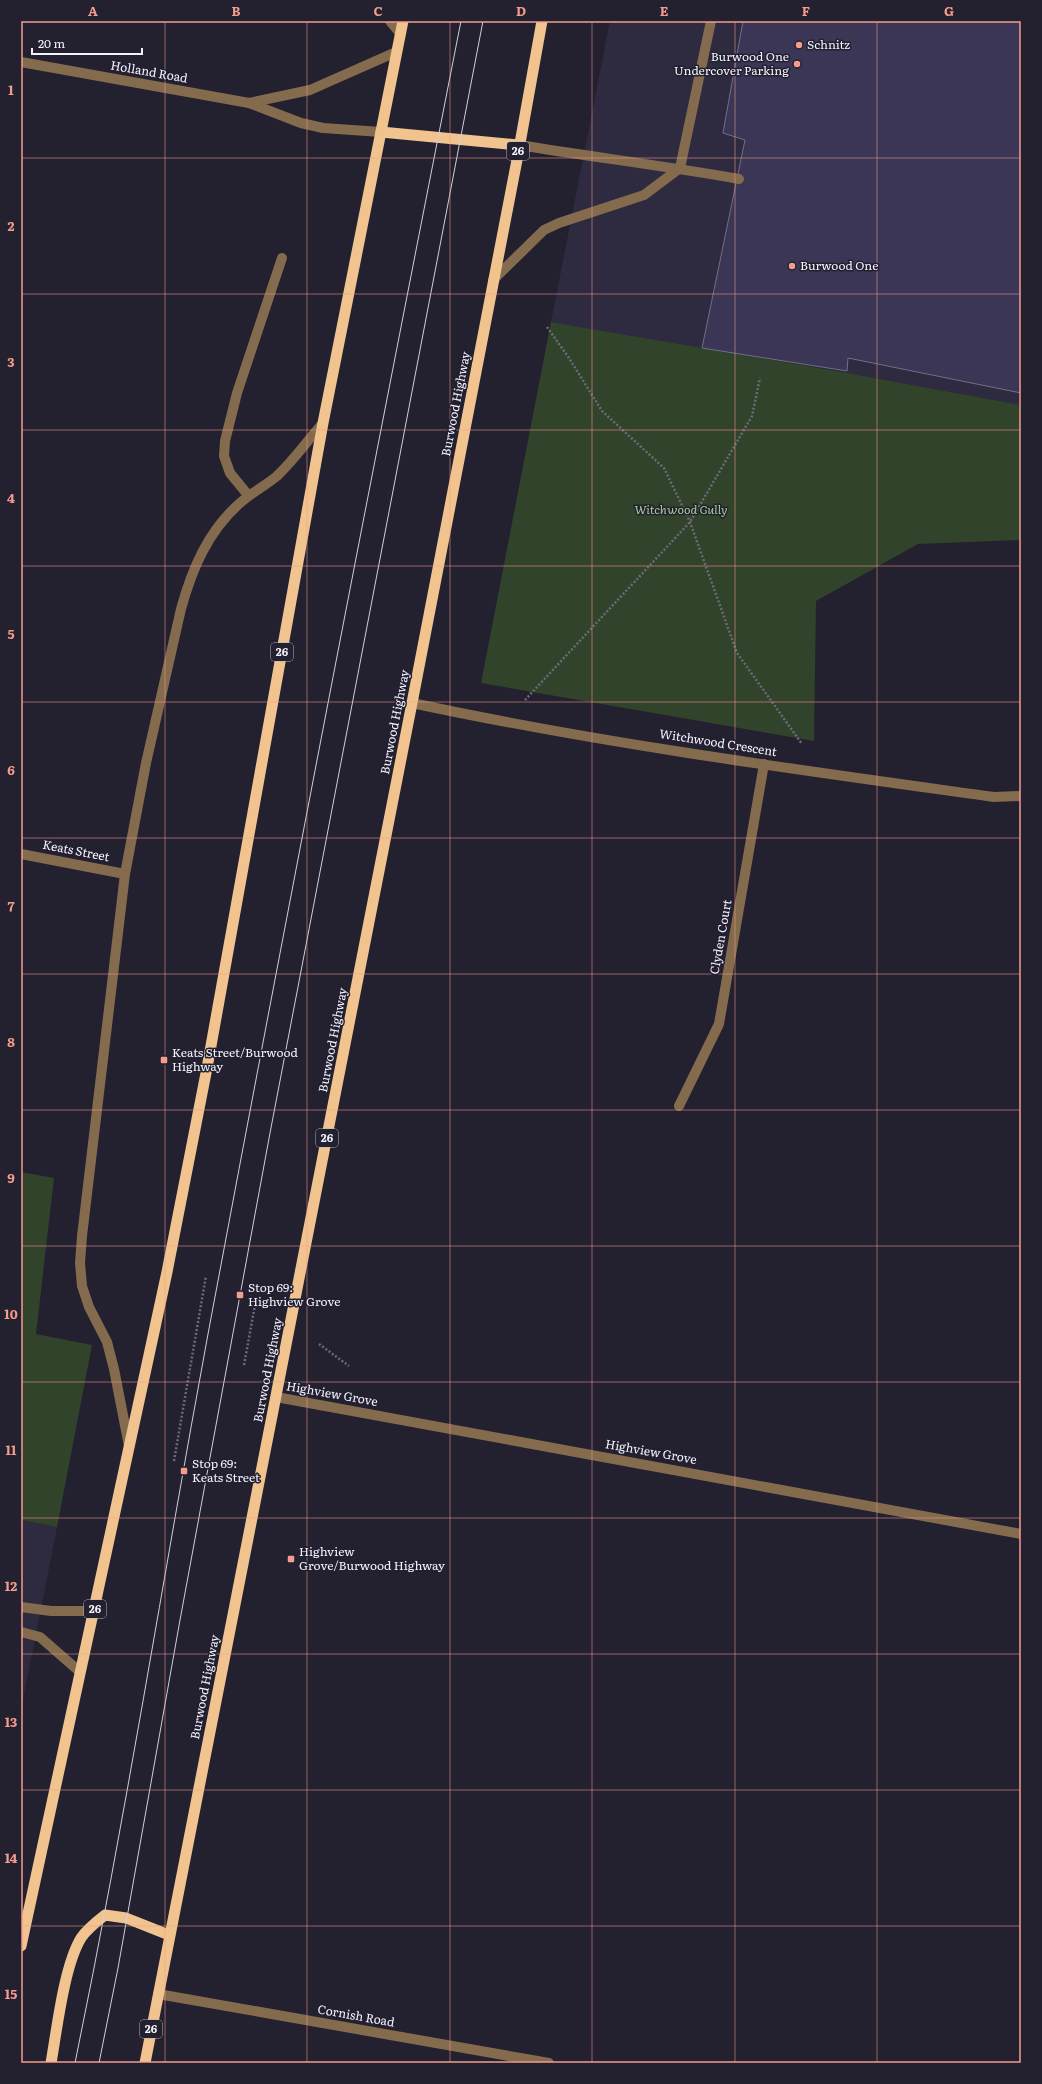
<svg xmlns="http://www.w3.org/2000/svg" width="1042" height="2084" font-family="Literata,serif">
	<rect width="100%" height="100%" fill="#232030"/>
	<g fill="#2e2b40">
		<path d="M610,21H1021V405L842,372L551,322Z"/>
		<path d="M21,1520L57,1527L21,1710Z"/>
	</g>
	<g fill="#32432b">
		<path d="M551,322L842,372L1021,405V540L918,544L816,601L814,741L481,683Z"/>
		<path d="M21,1172L54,1178L36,1334L92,1345L57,1527L21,1520Z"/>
	</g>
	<path fill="#3b3556" stroke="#727083" d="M743,21H1021V393L848,358L847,371L702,348L745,140L723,133Z"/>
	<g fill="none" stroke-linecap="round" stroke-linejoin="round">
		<g stroke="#6c6a78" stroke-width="2.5" stroke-dasharray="2 2" stroke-linecap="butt">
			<path d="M547,327L569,358L602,411L664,468L690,522L737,653L802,744"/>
			<path d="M525,700L690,522L752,416L760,378"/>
			<path d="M319,1344L349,1366"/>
			<path d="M244,1365L255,1305"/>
			<path d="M174,1461L206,1276"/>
		</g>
		<g stroke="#846b4d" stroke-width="10">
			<path d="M519,145C592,157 666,166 739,179"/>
			<path d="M493,280L544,230L559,223L644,195L680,168L711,21"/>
			<path d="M21,1607L51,1611H94"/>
			<path d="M21,1632L40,1637L80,1672"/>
		</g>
		<g stroke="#846b4d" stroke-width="10">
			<path d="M390,21L400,33"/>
			<path d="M21,62L249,103L301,123L323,128L381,132"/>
			<path d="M249,103L310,90L396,52"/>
			<path d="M248,495L230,473L224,456L225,441L237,393L282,258"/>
			<path d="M412,703C604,744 800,770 994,797L1021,796"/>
			<path d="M21,854L125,874"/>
			<path d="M679,1106L719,1024L764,764"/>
			<path d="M276,1397L1021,1534"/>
			<path d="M129,1446L114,1369L107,1342L89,1307L82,1286L80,1263L82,1236L125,874L146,763L181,609C192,569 208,531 240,503C251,493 265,486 277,476C294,460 308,440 323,423"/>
			<path d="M158,1994L549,2063"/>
		</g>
		<g stroke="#f1c48f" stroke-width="11">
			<path d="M381,132L519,145"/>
			<path d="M21,1946L167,1272L207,1068L323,423L403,21"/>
			<path d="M51,2063C57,2029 64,1966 81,1938C87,1929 96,1922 105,1915L126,1918L169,1935"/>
			<path d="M145,2063L412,703L517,160L542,21"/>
		</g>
		<g stroke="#d0cfdb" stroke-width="1">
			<path d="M75,2063C125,1821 163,1577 208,1334C290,896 375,458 461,21"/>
			<path d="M99,2063L118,1968L180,1620L270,1133L483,21"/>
		</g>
	</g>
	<path fill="none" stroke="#f49d8c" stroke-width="1" stroke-opacity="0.55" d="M165,21V2063M307,21V2063M450,21V2063M592,21V2063M735,21V2063M877,21V2063M21,158H1021M21,294H1021M21,430H1021M21,566H1021M21,702H1021M21,838H1021M21,974H1021M21,1110H1021M21,1246H1021M21,1382H1021M21,1518H1021M21,1654H1021M21,1790H1021M21,1926H1021"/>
	<g fill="#f49d8c" stroke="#232030" stroke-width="1.5">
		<circle cx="799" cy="45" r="4"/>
		<circle cx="797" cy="64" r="4"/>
		<circle cx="792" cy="266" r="4"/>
		<rect x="160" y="1056" width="8" height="8" rx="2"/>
		<rect x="236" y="1291" width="8" height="8" rx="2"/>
		<rect x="180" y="1467" width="8" height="8" rx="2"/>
		<rect x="287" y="1555" width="8" height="8" rx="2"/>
	</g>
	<g text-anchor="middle" stroke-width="3" stroke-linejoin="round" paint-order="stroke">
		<g fill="#232030" stroke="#b5b3c0" stroke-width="1">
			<rect x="507" y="142" width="22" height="18" rx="3"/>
			<rect x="271" y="643" width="22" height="18" rx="3"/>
			<rect x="316" y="1129" width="22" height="18" rx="3"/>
			<rect x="84" y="1600" width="22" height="18" rx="3"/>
			<rect x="140" y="2020" width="22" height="18" rx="3"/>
		</g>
		<g font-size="11" font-weight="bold" fill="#f3f2fd">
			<text x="518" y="155">26</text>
			<text x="282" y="656">26</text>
			<text x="327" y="1142">26</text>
			<text x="95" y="1613">26</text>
			<text x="151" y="2033">26</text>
		</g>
		<g font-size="12" fill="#f3f2fd" stroke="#232030" text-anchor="start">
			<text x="807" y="49">Schnitz</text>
			<text x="789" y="61" text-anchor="end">Burwood One<tspan x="789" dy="14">Undercover Parking</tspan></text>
			<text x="800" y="270">Burwood One</text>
			<text x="172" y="1057">Keats Street/Burwood<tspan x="172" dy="14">Highway</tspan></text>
			<text x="248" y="1292">Stop 69:<tspan x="248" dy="14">Highview Grove</tspan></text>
			<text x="192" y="1468">Stop 69:<tspan x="192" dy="14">Keats Street</tspan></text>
			<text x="299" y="1556">Highview<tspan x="299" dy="14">Grove/Burwood Highway</tspan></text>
		</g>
		<g font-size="12" fill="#f3f2fd" stroke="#232030">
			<text transform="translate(149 72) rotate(10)" y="4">Holland Road</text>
			<text transform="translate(456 404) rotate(-79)" y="4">Burwood Highway</text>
			<text transform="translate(395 722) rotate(-79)" y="4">Burwood Highway</text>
			<text transform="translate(718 743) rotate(9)" y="4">Witchwood Crescent</text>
			<text transform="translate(76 851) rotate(11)" y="4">Keats Street</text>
			<text transform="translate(721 937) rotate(-80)" y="4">Clyden Court</text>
			<text transform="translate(333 1040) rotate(-79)" y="4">Burwood Highway</text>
			<text transform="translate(268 1370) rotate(-79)" y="4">Burwood Highway</text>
			<text transform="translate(332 1394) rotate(10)" y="4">Highview Grove</text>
			<text transform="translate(651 1452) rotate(10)" y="4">Highview Grove</text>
			<text transform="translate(205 1687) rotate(-79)" y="4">Burwood Highway</text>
			<text transform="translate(356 2016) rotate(10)" y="4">Cornish Road</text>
		</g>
		<g font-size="12" font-style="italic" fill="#a6ce96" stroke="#232030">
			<text x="681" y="514">Witchwood Gully</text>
		</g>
	</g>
	<rect width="1042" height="2084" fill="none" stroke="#232030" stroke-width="44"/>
	<path d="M32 48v6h110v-6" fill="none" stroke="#f3f2fd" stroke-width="2"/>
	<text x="38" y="48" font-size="12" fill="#f3f2fd" stroke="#232030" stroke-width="3" paint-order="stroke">20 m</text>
	<rect x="22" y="22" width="998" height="2040" fill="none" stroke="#f49d8c" stroke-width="1.5"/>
	<g font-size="13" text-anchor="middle" font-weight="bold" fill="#f49d8c">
		<text x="93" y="16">A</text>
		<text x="236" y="16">B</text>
		<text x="378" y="16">C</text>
		<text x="521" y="16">D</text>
		<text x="664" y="16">E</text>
		<text x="806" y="16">F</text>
		<text x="949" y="16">G</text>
		<text x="11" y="95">1</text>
		<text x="11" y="231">2</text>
		<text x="11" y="367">3</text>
		<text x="11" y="503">4</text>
		<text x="11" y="639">5</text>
		<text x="11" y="775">6</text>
		<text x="11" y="911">7</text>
		<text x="11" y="1047">8</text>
		<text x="11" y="1183">9</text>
		<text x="11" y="1319">10</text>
		<text x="11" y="1455">11</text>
		<text x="11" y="1591">12</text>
		<text x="11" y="1727">13</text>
		<text x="11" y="1863">14</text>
		<text x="11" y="1999">15</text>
	</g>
</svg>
